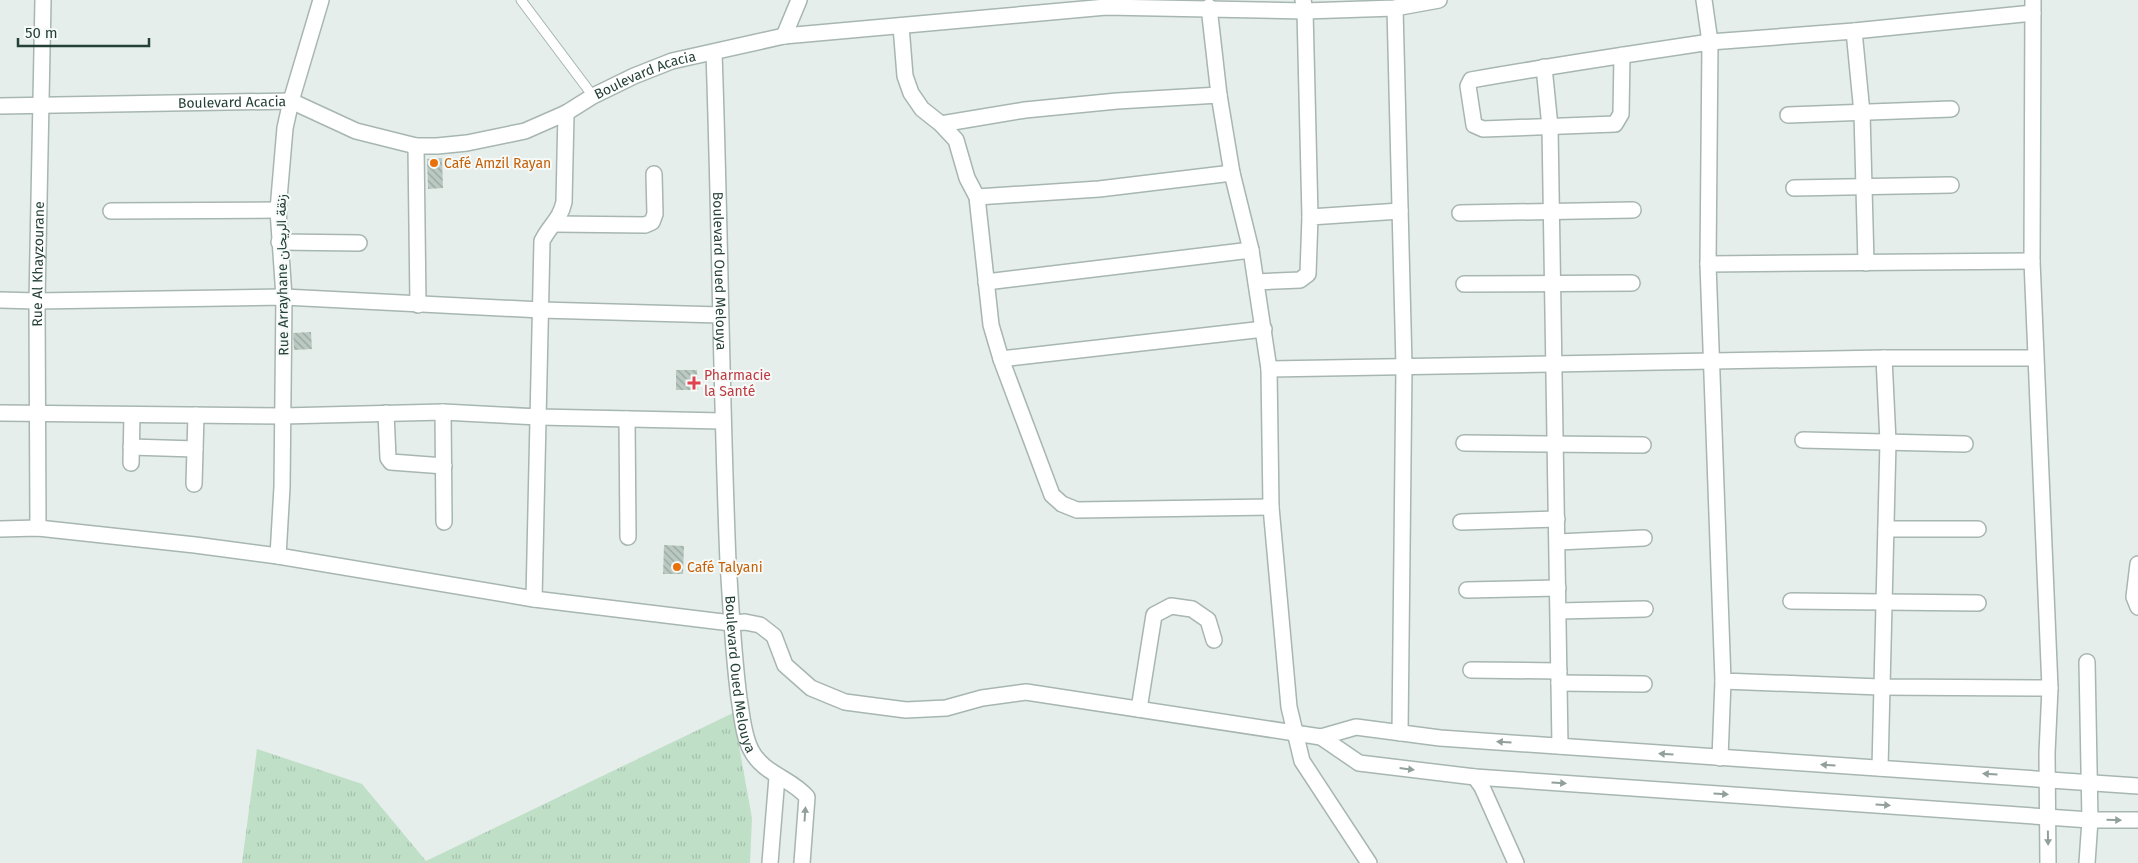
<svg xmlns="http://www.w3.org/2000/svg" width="2138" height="863" font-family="'Fira Sans',Vazirmatn,sans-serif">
	<defs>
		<pattern id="grass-tufts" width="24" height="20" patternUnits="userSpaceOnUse" patternTransform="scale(1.25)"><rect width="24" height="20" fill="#bfdfc7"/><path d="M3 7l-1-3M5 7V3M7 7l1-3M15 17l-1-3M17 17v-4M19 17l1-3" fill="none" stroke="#a4c0ac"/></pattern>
		<pattern id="building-back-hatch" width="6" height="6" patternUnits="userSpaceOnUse" patternTransform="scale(1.25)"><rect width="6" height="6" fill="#bbc9c3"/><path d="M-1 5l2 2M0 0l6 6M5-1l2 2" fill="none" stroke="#98a59f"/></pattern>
	</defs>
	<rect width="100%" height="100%" fill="#e5eeea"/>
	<path fill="url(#grass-tufts)" d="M733,713L752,818L750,863H242L257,749L362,784L426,861Z"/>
	<g fill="url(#building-back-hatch)">
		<path d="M442,158L443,188L428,189L427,159Z"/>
		<path d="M311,332L312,349L294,350L293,333Z"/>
		<path d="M676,370H697L698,390H676Z"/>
		<path d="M664,545L684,546L683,574H663Z"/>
	</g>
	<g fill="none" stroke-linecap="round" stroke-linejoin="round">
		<defs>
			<path id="service" d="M521,0L593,96"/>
			<g id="minor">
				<path d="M1303,0L1305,11L1310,217"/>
				<path d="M1704,0L1710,42L1854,31L2033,13"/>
				<path d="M2033,0L2032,261L2050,688L2047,753L2048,863"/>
				<path d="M1209,7L1219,95L1232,173L1251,250L1269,369L1271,507L1289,707L1302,761L1369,863"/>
				<path d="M1395,8L1404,366L1400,733"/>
				<path d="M901,26L905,76L911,93L922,109L941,124L956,140L967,178L977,197L991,325L1001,359L1052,495L1062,504L1077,510L1271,507"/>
				<path d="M1854,31L1862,113L1866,263"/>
				<path d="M784,36L799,0"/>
				<path id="s1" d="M714,53C720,222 721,392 728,562C731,607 733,652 739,698C742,715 743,735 751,750C763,774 791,778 807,797L802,863"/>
				<path d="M1622,55L1621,114L1615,124L1483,129L1474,125L1468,86L1471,80C1550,66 1630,54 1710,42L1708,264L1723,681L1880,687L2050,688"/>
				<path d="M1544,67L1550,127L1560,746"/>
				<path id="s2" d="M0,106L291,101L356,131L416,146H437L467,143L525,131L566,113L593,96L634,76L672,61L784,36L1106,7L1305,11L1395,8L1439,0"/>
				<path d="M1788,115L1951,109"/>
				<path d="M941,124L1025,110L1117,101L1219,95"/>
				<path d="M416,146L418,305"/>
				<path d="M1794,188L1951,185"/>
				<path d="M977,197L1099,189L1232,173"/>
				<path d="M111,211L278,210"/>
				<path d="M1460,213L1633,210"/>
				<path d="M555,224L645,225L652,222L655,214L654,174"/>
				<path d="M279,242L359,243"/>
				<path d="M1708,264L2032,261"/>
				<path d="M986,282L1251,250"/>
				<path d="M1256,282L1300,280L1308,274L1310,217L1400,211"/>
				<path d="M1464,284L1632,283"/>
				<path d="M0,300L37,301L284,297L541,310L720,315"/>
				<path d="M1001,359L1264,329"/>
				<path d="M1269,369L1884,358"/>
				<path d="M443,412L444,522"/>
				<path d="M0,413L283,416L443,412L539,417L722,421"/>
				<path d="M386,413L388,458L391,462L444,466"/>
				<path d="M627,419L628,537"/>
				<path d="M1803,440L1965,444"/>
				<path d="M1464,443L1643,445"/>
				<path d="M131,447L195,449"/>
				<path d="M131,463L132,415"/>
				<path d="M194,484L196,415"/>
				<path d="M1461,522L1557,519"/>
				<path id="s3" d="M38,528L37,301L43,0"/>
				<path d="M0,529L38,528L195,545L278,556L534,599L731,623L745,622L760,625L774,636L785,665L811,688L845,702L906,710L946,708L982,698L1026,692L1321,737L1356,727L1440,738L2138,786"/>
				<path d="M1886,529H1978"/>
				<path d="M1558,542L1644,538"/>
				<path d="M278,556L282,487L284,297L278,210L285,128L291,101L321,0"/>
				<path d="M2138,564L2134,597L2138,607"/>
				<path d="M1467,590L1558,588"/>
				<path d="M534,599L542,241C550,225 560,220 564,202L566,113"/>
				<path d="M1791,601L1978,603"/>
				<path d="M1559,611L1645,609"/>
				<path d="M2087,662L2090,820L2087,863"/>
				<path d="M1471,670L1559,671"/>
				<path d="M1559,683L1644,684"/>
				<path d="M1139,709L1154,615L1171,606L1192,609L1208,620L1214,640"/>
				<path d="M1321,737L1359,763L1475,777L2090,820H2138"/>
				<path d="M1720,758L1723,681"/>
				<path d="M1880,768L1888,442L1884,358H2035"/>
				<path d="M1475,777L1482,787L1516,863"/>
				<path d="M770,863L777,777"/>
			</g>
		</defs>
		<use href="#service" stroke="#a7b6b1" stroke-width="11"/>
		<use href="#minor" stroke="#a7b6b1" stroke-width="18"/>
		<use href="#service" stroke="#fff" stroke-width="9"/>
		<use href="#minor" stroke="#fff" stroke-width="15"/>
	</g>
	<defs><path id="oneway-solid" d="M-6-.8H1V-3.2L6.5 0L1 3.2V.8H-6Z" transform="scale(1.25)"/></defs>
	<g fill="#92a09c">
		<use href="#oneway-solid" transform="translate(1504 742) rotate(-176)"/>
		<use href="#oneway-solid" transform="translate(1666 754) rotate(-176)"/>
		<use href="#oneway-solid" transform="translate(1828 765) rotate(-177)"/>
		<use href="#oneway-solid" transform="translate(1407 769) rotate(7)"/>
		<use href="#oneway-solid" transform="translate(1990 774) rotate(-177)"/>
		<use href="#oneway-solid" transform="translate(1559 783) rotate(4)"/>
		<use href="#oneway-solid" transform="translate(1721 794) rotate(4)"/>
		<use href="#oneway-solid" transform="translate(1883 805) rotate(4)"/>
		<use href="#oneway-solid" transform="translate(805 814) rotate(-86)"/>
		<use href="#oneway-solid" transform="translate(2114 820) rotate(1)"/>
		<use href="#oneway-solid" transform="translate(2048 838) rotate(89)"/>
	</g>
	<g fill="#e8710a" stroke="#f6faf8" stroke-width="2">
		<circle cx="434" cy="163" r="5"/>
		<circle cx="677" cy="567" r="5"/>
	</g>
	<path fill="#e0444e" stroke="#f6faf8" stroke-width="2" d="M691.5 375.5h5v5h5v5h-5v5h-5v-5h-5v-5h5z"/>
	<g text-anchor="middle" stroke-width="4" stroke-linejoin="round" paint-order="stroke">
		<g font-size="14" fill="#244038" stroke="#f6faf8">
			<text dy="5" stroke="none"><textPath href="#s2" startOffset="668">Boulevard Acacia</textPath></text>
			<text dy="5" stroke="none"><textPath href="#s2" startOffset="232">Boulevard Acacia</textPath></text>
			<text dy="5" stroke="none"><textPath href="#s3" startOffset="264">Rue Al Khayzourane</textPath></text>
			<text dy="5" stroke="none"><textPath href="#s1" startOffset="218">Boulevard Oued Melouya</textPath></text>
			<text transform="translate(282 275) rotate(-91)" y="5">Rue Arrayhane زنقة الريحان</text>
			<text dy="5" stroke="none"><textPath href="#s1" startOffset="622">Boulevard Oued Melouya</textPath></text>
		</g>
		<g font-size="14" fill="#c56008" stroke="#f6faf8" text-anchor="start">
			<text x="444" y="168">Café Amzil Rayan</text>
			<text x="687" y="572">Café Talyani</text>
		</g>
		<g font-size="14" fill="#be3a42" stroke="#f6faf8" text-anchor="start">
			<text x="704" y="380">Pharmacie<tspan x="704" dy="16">la Santé</tspan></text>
		</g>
	</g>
	<path d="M18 38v8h131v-8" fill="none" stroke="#244038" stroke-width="2.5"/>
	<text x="25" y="38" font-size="15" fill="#244038" stroke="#f6faf8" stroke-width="4" paint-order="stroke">50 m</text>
</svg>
